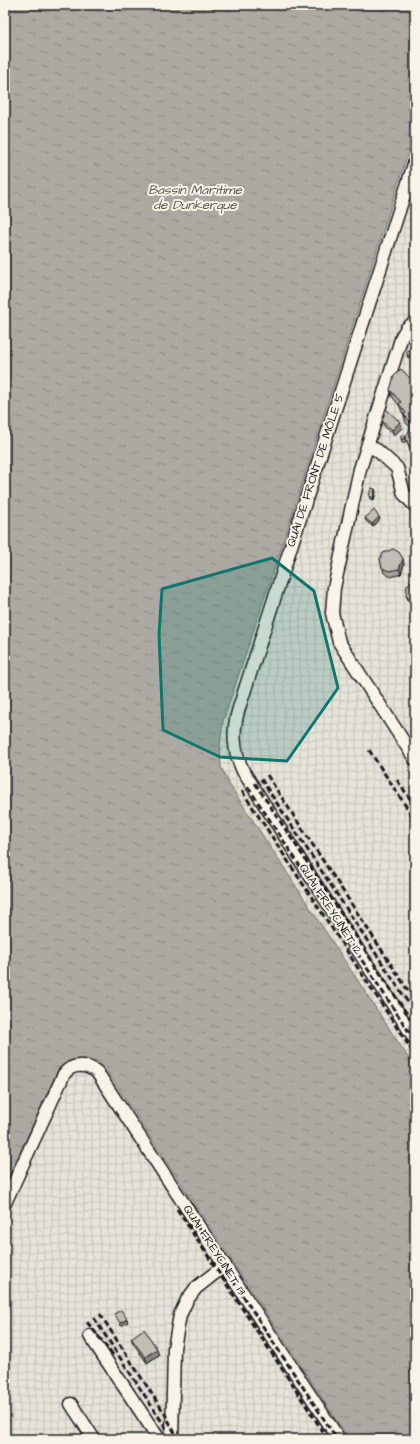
<svg xmlns="http://www.w3.org/2000/svg" width="420" height="1444" font-family="'Architects Daughter',sans-serif">
	<defs>
		<pattern id="industrial-grid" width="8" height="8" patternUnits="userSpaceOnUse"><rect width="8" height="8" fill="#e6e3d9"/><path d="M0 4h8M4 0v8" fill="none" stroke="#c5c2ba"/></pattern>
		<pattern id="water-ripples" width="26" height="14" patternUnits="userSpaceOnUse"><rect width="26" height="14" fill="#aca9a2"/><path d="M2 4q2-2 4 0t4 0M15 11q2-2 4 0t4 0" fill="none" stroke="#8b8983"/></pattern>
	</defs>
	<rect width="100%" height="100%" fill="#f7f3e8"/>
	<filter id="ink" filterUnits="userSpaceOnUse"><feTurbulence type="fractalNoise" baseFrequency=".025" numOctaves="2"/><feDisplacementMap in="SourceGraphic" scale="8" xChannelSelector="R" yChannelSelector="G"/><feConvolveMatrix kernelMatrix="1 2 1 2 8 2 1 2 1" color-interpolation-filters="sRGB"/></filter>
	<g filter="url(#ink)">
		<g fill="url(#industrial-grid)">
			<path d="M415,146V1068L229,784L221,767L220,745L223,721L250,639L285,537L406,159Z"/>
			<path d="M82,1060L95,1063L109,1074L349,1439H5V1185L55,1075L64,1065Z"/>
		</g>
		<path fill="url(#water-ripples)" stroke="#72716c" d="M5,5H415V146L406,159L285,537L223,721L220,745L221,767L229,784L415,1068V1439H349L109,1074C95,1058 74,1056 58,1070L5,1185Z"/>
		<g fill="none" stroke-linecap="round" stroke-linejoin="round">
			<defs>
				<g id="minor">
					<path d="M415,161L239,708C232,731 233,750 243,771L415,1039"/>
					<path d="M415,322L407,328L402,336L360,469L334,588L332,613L339,642L415,759"/>
					<path d="M368,445L378,451L397,468L404,494L415,506"/>
					<path d="M5,1203L64,1074C72,1063 86,1064 97,1072L339,1439"/>
					<path d="M90,1336L159,1439"/>
					<path d="M71,1404L94,1439"/>
					<path d="M172,1439L174,1348L180,1315L187,1300L196,1288L225,1265"/>
				</g>
			</defs>
			<use href="#minor" stroke="#1c1c1c" stroke-width="15"/>
			<use href="#minor" stroke="#f7f3e8" stroke-width="12"/>
			<g stroke="#1c1c1c" stroke-width="3" stroke-dasharray="6 3" stroke-linecap="butt">
				<path d="M369,750L415,820"/>
				<path d="M267,775L415,1001"/>
				<path d="M261,779L415,1013"/>
				<path d="M397,780L415,806"/>
				<path d="M255,783L415,1026"/>
				<path d="M248,787L415,1041"/>
				<path d="M242,791L415,1055"/>
				<path d="M183,1205L337,1439"/>
				<path d="M177,1209L328,1439"/>
				<path d="M100,1314L165,1414L178,1439"/>
				<path d="M94,1318L168,1431"/>
				<path d="M87,1322L114,1356"/>
			</g>
		</g>
		<g fill="#a5a39c" stroke="#1c1c1c">
			<path d="M411,350L414,357L411,359L408,358L407,355Z"/>
			<path d="M415,383V457L411,452L406,438V442H402L401,439L406,438L411,428L406,423L404,415L402,412L399,405L393,398L390,390Z"/>
			<path d="M382,421L402,428L394,436L384,426Z"/>
			<path d="M376,492L374,500L370,499L369,496Z"/>
			<path d="M379,517L380,519L373,527L366,521L365,518Z"/>
			<path d="M380,559L404,564L401,574L391,577L384,573Z"/>
			<path d="M415,580V606H412L408,600L406,595Z"/>
			<path d="M131,1338L159,1355L147,1363L133,1343Z"/>
		</g>
		<g fill="#86857f" stroke="#1c1c1c">
			<path d="M413,354L414,357L411,359L410,356Z"/>
			<path d="M415,416V427L413,429L410,421Z"/>
			<path d="M400,422L402,428L394,436L392,430Z"/>
			<path d="M375,489L376,492L374,500L373,498Z"/>
			<path d="M379,517L380,519L373,527L372,524Z"/>
			<path d="M403,559L404,564L401,574L399,569Z"/>
			<path d="M127,1319L128,1322L121,1326L120,1323Z"/>
			<path d="M157,1349L159,1355L147,1363L145,1357Z"/>
		</g>
		<g fill="#c0beb5" stroke="#1c1c1c">
			<path d="M411,350L413,354L410,356L407,355V351Z"/>
			<path d="M415,358V364H414L413,359Z"/>
			<path d="M401,369L415,383V416L410,421L404,415L406,413L399,404L401,402L390,390L394,376Z"/>
			<path d="M386,409L400,422L392,430L382,421Z"/>
			<path d="M415,425V450H413L408,444L406,438L410,428Z"/>
			<path d="M401,435H406L405,439H401Z"/>
			<path d="M371,488L375,489L373,498L369,496Z"/>
			<path d="M374,510L379,517L372,524L365,518Z"/>
			<path d="M393,549L399,552L403,559L399,569L389,571L382,568L380,559L383,553Z"/>
			<path d="M413,580H415V601H410L406,595L407,585Z"/>
			<path d="M121,1310L127,1319L120,1323L114,1314Z"/>
			<path d="M144,1329L157,1349L145,1357L131,1338Z"/>
		</g>
	</g>
	<path fill="#0f766e" fill-opacity="0.2" stroke="#0f766e" stroke-width="3" stroke-linejoin="round" d="M272,558L314,591L338,688L287,761L220,757L163,730L159,634L162,589Z"/>
	<g text-anchor="middle" stroke-width="4" stroke-linejoin="round" paint-order="stroke">
		<g font-size="12" fill="#1c1c1c" stroke="#f7f3e8">
			<text transform="translate(315 470) rotate(-72)" y="4">QUAI DE FRONT DE MÔLE 5</text>
			<text transform="translate(331 909) rotate(57)" y="4">QUAI FREYCINET 12</text>
			<text transform="translate(215 1250) rotate(57)" y="4">QUAI FREYCINET 13</text>
		</g>
		<g font-size="13" font-style="italic" fill="#565452" stroke="#f7f3e8">
			<text x="195" y="194">Bassin Maritime<tspan x="195" dy="15">de Dunkerque</tspan></text>
		</g>
	</g>
	<rect width="420" height="1444" fill="none" stroke="#f7f3e8" stroke-width="20"/>
	<rect x="10" y="10" width="400" height="1424" fill="none" stroke="#1c1c1c" stroke-width="1.5" filter="url(#ink)"/>
</svg>
